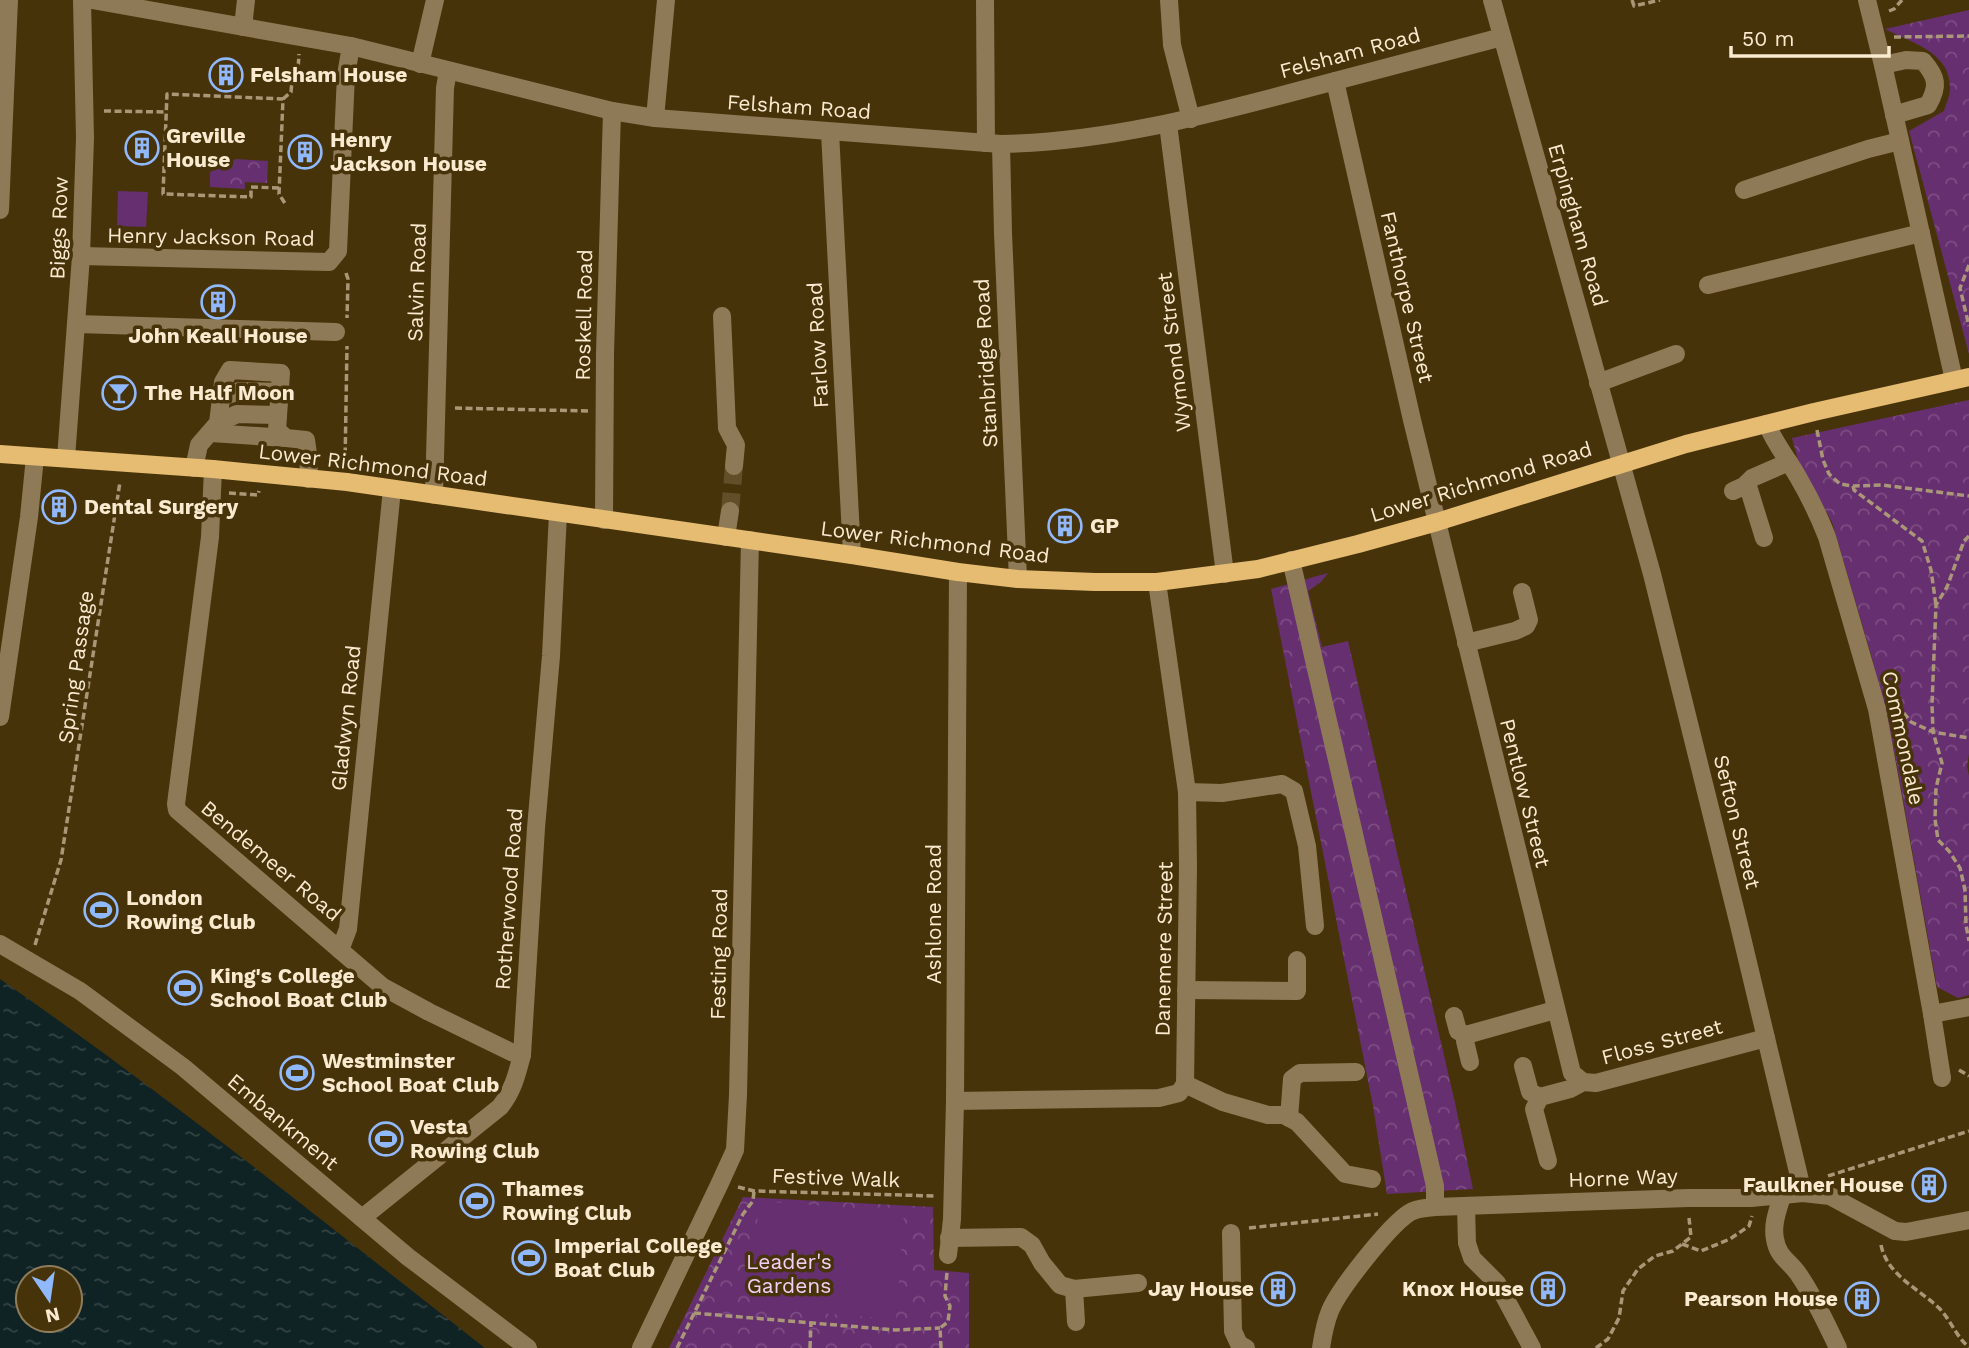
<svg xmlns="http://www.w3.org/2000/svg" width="1969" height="1348" font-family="'Work Sans',sans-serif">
	<defs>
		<pattern id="forest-crowns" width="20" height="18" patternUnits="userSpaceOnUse" patternTransform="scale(1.75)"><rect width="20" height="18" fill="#662f70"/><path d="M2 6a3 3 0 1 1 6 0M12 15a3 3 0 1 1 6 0" fill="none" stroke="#7d4d83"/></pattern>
		<pattern id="water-ripples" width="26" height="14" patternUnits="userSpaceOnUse" patternTransform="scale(1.75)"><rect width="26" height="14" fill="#102324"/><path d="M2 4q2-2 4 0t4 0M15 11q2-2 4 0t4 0" fill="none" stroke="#344343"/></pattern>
	</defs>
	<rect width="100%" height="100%" fill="#47330a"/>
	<g fill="url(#forest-crowns)">
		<path d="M1969,10V354L1909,131L1944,111C1946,104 1950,96 1950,89C1951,52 1912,43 1885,29Z"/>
		<path d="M236,159L268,161L267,183L245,182V189L210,187V172Z"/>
		<path d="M1969,400V754L1967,766L1969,776V995L1958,998L1937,987L1895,755L1872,658L1832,522L1798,460L1792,438Z"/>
		<path d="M1328,573L1321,582L1308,591L1322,647L1348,641L1455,1103L1473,1189L1387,1194L1373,1106L1271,589Z"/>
		<path d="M743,1197L933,1207L934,1270L969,1273V1348H669Z"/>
	</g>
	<g fill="#662f70">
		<path d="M118,191L148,192L146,227L117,226Z"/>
		<path d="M759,1201L904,1212L896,1319L751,1308Z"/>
	</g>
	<path fill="url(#water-ripples)" fill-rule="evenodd" d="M0,979C167,1095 325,1223 485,1348H0ZM28,1278H70V1320H28Z"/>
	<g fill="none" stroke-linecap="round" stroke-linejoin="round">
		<path stroke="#624e28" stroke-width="18" stroke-dasharray="18 9" stroke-linecap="butt" d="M730,511L734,466"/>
		<g stroke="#a99777" stroke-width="3.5" stroke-dasharray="7 3.5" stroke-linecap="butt">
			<path d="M1632,0L1634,6L1660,0"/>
			<path d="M1889,11L1894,9L1902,0"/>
			<path d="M1894,37L1969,36"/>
			<path d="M283,99L291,92L293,70H298L299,54"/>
			<path d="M104,111L166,112"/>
			<path d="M279,188L251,187V197L163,194L167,94L283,99L279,194L286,205"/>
			<path d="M1969,265L1960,288L1969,326"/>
			<path d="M346,273L348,279L347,318"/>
			<path d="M455,408L588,411"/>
			<path d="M1817,430L1823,460L1829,474L1840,484L1853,486L1882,485L1969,496"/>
			<path d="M345,465L347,346"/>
			<path d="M1853,486L1854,490L1922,541L1931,570L1936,605"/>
			<path d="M229,493L258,495L259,491"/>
			<path d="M1969,536L1964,541L1947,587L1936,605L1932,704L1933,732L1942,763L1936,788L1935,819L1938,840L1949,851L1960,868L1965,890L1966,925L1969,941"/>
			<path d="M1896,708L1899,707L1911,722L1933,732L1969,738"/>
			<path d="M35,945L61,860L120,482"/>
			<path d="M1959,1070L1969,1076"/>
			<path d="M1828,1176L1969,1131"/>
			<path d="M738,1187L754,1191L936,1196"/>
			<path d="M1249,1228L1378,1214"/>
			<path d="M1682,1244L1701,1251L1730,1239L1749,1226L1752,1216"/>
			<path d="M1881,1245C1887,1275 1919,1289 1939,1308C1951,1320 1956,1337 1969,1347"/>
			<path d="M694,1313L895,1330L940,1328"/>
			<path d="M677,1348L743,1214L753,1201L754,1191"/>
			<path d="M810,1348L811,1323"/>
			<path d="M941,1348L940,1328L948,1322L950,1306L945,1296L947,1272"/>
			<path d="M1596,1348L1608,1339L1619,1318L1623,1291L1638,1269L1655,1256L1673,1251L1691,1237L1689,1218"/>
		</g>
		<g stroke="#8f7a57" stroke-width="18">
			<path d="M92,0L351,46L612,111L655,118L1001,144C1106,142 1204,116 1305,89C1371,71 1436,55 1502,37"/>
			<path d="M985,0L986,143"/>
			<path d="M1169,0L1172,45L1191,119"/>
			<path d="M1492,0L1652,574L1739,925L1803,1193"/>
			<path d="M1867,0L1883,65L1954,380"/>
			<path d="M243,27L246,0"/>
			<path d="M420,64L435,0"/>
			<path d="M1883,65L1906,60L1923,61C1937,77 1939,86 1928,105L1894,115"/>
			<path d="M1335,81L1412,420L1572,1073L1583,1082L1596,1083L1766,1038"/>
			<path d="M655,118L666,0"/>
			<path d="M1168,124L1225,574"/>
			<path d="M830,132L852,555"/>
			<path d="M1001,144L1003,233L1018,579"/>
			<path d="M1744,190L1868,149L1900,141"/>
			<path d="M0,210L9,0"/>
			<path d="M81,256L329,262L338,251L346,75L351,46"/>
			<path d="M1708,285L1921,233"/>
			<path d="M722,316L727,428L736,445L734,466"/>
			<path d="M77,324L336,332"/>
			<path d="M1598,383L1676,354"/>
			<path d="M222,397L239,391L279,392"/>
			<path d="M218,423L237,414L278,415"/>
			<path d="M1767,424C1774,443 1788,459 1798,477C1809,496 1819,516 1827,537L1877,709L1932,1014L1942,1078"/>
			<path d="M211,433L286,438"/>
			<path d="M66,458L81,256L85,138L82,0"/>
			<path d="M194,468L199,445L218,423L223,382L230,370L281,373L277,430L286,438L306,440L309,461L308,479"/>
			<path d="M213,469L210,537L176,804L177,810L383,987L429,1012L511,1052L522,1055"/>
			<path d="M1747,483L1764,538"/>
			<path d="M1733,491L1744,486L1752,478L1789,462"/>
			<path d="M434,495L445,88L448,71"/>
			<path d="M604,520L605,354L612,111"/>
			<path d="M726,537L730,511"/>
			<path d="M1291,560L1435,1186V1207"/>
			<path d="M1466,643L1515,631L1526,626L1529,620L1522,592"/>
			<path d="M0,717L29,517L35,457"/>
			<path d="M1187,792L1222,793L1282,784L1294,791L1307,846L1315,926"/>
			<path d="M0,944L80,991L183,1067L408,1257L528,1348"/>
			<path d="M340,950L348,929L392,489"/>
			<path d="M1186,990L1297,991V960"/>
			<path d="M1932,1014L1969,1007"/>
			<path d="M1454,1016L1458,1031L1466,1035L1555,1010"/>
			<path d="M1466,1035L1465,1041L1470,1062"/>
			<path d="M1523,1066L1530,1092L1540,1097"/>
			<path d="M1185,1084L1223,1102L1268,1115H1284L1297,1122L1345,1174L1372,1179"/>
			<path d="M955,1101L1159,1098L1179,1093L1185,1084L1188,866L1187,792L1157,582"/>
			<path d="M1289,1118L1292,1079L1300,1073L1356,1072"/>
			<path d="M1548,1161L1534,1109L1540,1097L1570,1089L1583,1082"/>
			<path d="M1782,1196C1778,1210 1772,1224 1775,1239C1778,1258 1790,1261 1799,1275C1815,1298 1826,1323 1838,1348"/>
			<path d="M1466,1206L1467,1243L1472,1258L1497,1283L1532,1348"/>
			<path d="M362,1218L500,1107C513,1091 517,1074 522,1055L536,828L551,656L558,513"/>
			<path d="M1231,1233L1233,1331L1239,1344L1246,1348"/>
			<path d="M949,1238L1021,1237L1032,1245L1042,1263L1060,1285L1074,1289L1138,1283"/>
			<path d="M948,1255L952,1219L955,1101L958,572"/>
			<path d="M1074,1289L1076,1322"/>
			<path d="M641,1348L720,1183L735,1150L738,1095L750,540"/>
			<path d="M1321,1348C1323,1335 1325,1323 1330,1311C1339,1289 1389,1226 1409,1213C1416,1208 1427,1208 1435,1207L1688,1198H1751L1803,1193L1830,1196L1895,1231L1906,1232L1969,1220"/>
		</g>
		<path stroke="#e6bc72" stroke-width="18" d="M0,454L213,469L347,482L852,555L958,572L1018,579L1095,582H1157L1258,569L1358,544L1437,522L1686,444L1814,412L1969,377"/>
	</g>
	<defs>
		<symbol id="building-ring" viewBox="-11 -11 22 22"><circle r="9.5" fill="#47330a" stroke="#90b8fd" stroke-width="1.5"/><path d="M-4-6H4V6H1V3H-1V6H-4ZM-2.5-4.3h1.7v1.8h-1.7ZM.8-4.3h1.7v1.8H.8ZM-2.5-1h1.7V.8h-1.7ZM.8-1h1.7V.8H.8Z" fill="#90b8fd"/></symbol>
		<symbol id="bar-ring" viewBox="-11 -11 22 22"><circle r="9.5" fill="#47330a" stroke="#90b8fd" stroke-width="1.5"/><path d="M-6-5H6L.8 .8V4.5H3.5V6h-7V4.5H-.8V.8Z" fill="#90b8fd"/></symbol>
		<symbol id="stadium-ring" viewBox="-11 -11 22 22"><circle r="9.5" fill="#47330a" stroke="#90b8fd" stroke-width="1.5"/><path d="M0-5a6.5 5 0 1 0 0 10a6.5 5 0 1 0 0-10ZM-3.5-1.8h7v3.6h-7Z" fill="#90b8fd"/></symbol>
	</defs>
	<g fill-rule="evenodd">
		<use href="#building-ring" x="207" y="56" width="38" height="38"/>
		<use href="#building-ring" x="123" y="129" width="38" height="38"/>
		<use href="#building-ring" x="286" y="133" width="38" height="38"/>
		<use href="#building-ring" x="199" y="283" width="38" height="38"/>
		<use href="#bar-ring" x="100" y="374" width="38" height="38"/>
		<use href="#building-ring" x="40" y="488" width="38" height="38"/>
		<use href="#building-ring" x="1046" y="507" width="38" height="38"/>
		<use href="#stadium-ring" x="82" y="891" width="38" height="38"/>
		<use href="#stadium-ring" x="166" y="969" width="38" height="38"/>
		<use href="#stadium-ring" x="278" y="1054" width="38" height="38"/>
		<use href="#stadium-ring" x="367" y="1120" width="38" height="38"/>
		<use href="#building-ring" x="1910" y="1166" width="38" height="38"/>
		<use href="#stadium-ring" x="458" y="1182" width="38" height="38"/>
		<use href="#stadium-ring" x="510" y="1239" width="38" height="38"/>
		<use href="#building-ring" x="1259" y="1270" width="38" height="38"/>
		<use href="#building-ring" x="1529" y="1270" width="38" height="38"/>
		<use href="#building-ring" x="1843" y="1280" width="38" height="38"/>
	</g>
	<g text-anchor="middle" stroke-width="7" stroke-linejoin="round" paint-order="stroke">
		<g font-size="21" fill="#faead0" stroke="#47330a">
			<text transform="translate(1350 53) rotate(-15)" y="7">Felsham Road</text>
			<text transform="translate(799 107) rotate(4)" y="7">Felsham Road</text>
			<text transform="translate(1578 225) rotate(74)" y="7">Erpingham Road</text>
			<text transform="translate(59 228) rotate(-88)" y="7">Biggs Row</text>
			<text transform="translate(211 237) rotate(1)" y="7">Henry Jackson Road</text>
			<text transform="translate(417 282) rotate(-88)" y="7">Salvin Road</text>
			<text transform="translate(1407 297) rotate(77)" y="7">Fanthorpe Street</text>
			<text transform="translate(584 315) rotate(-89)" y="7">Roskell Road</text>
			<text transform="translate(818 345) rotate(-93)" y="7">Farlow Road</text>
			<text transform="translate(1174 352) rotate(-97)" y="7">Wymond Street</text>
			<text transform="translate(986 363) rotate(-93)" y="7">Stanbridge Road</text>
			<text transform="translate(373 465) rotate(7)" y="7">Lower Richmond Road</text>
			<text transform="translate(1481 482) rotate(-17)" y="7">Lower Richmond Road</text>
			<text transform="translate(935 542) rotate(7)" y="7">Lower Richmond Road</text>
			<text transform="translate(76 667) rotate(-82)" y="7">Spring Passage</text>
			<text transform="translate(346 718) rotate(-84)" y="7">Gladwyn Road</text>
			<text transform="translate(1903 738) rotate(78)" y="7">Commondale</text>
			<text transform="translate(1525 793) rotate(76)" y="7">Pentlow Street</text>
			<text transform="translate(1737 822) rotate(76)" y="7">Sefton Street</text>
			<text transform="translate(271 861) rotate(40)" y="7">Bendemeer Road</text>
			<text transform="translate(509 899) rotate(-86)" y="7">Rotherwood Road</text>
			<text transform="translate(934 914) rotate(-90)" y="7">Ashlone Road</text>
			<text transform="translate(1164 949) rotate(-89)" y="7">Danemere Street</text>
			<text transform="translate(719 954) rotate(-89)" y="7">Festing Road</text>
			<text transform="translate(1662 1042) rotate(-15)" y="7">Floss Street</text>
			<text transform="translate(283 1122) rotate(40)" y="7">Embankment</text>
			<text transform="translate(836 1178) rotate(2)" y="7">Festive Walk</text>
			<text transform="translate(1623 1178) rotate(-2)" y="7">Horne Way</text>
		</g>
		<g font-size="21" font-weight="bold" fill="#faead0" stroke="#47330a" text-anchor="start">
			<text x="250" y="82">Felsham House</text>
			<text x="166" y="143">Greville<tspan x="166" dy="24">House</tspan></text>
			<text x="330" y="147">Henry<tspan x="330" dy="24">Jackson House</tspan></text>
			<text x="218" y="343" text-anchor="middle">John Keall House</text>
			<text x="144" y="400">The Half Moon</text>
			<text x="84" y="514">Dental Surgery</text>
			<text x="1090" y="533">GP</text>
			<text x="126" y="905">London<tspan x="126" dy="24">Rowing Club</tspan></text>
			<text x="210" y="983">King's College<tspan x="210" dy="24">School Boat Club</tspan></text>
			<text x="322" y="1068">Westminster<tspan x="322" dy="24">School Boat Club</tspan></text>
			<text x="410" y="1134">Vesta<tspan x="410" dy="24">Rowing Club</tspan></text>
			<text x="1904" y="1192" text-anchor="end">Faulkner House</text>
			<text x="502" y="1196">Thames<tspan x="502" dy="24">Rowing Club</tspan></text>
			<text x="554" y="1253">Imperial College<tspan x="554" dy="24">Boat Club</tspan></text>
			<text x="1254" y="1296" text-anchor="end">Jay House</text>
			<text x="1524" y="1296" text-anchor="end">Knox House</text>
			<text x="1838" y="1306" text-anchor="end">Pearson House</text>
		</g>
		<g font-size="21" fill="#f0d0f6" stroke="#47330a">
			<text x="789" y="1269">Leader's<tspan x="789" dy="24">Gardens</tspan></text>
		</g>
	</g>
	<g transform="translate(49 1299) rotate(167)"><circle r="33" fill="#47330a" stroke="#8f7c59" stroke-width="2"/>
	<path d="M0-5L12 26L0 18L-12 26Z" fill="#90b8fd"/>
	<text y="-10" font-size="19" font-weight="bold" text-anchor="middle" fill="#faead0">N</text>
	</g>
	<path d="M1731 46v10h158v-10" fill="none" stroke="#faead0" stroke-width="3.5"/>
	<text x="1742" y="46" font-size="21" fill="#faead0" stroke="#47330a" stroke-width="5" paint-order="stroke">50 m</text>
</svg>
